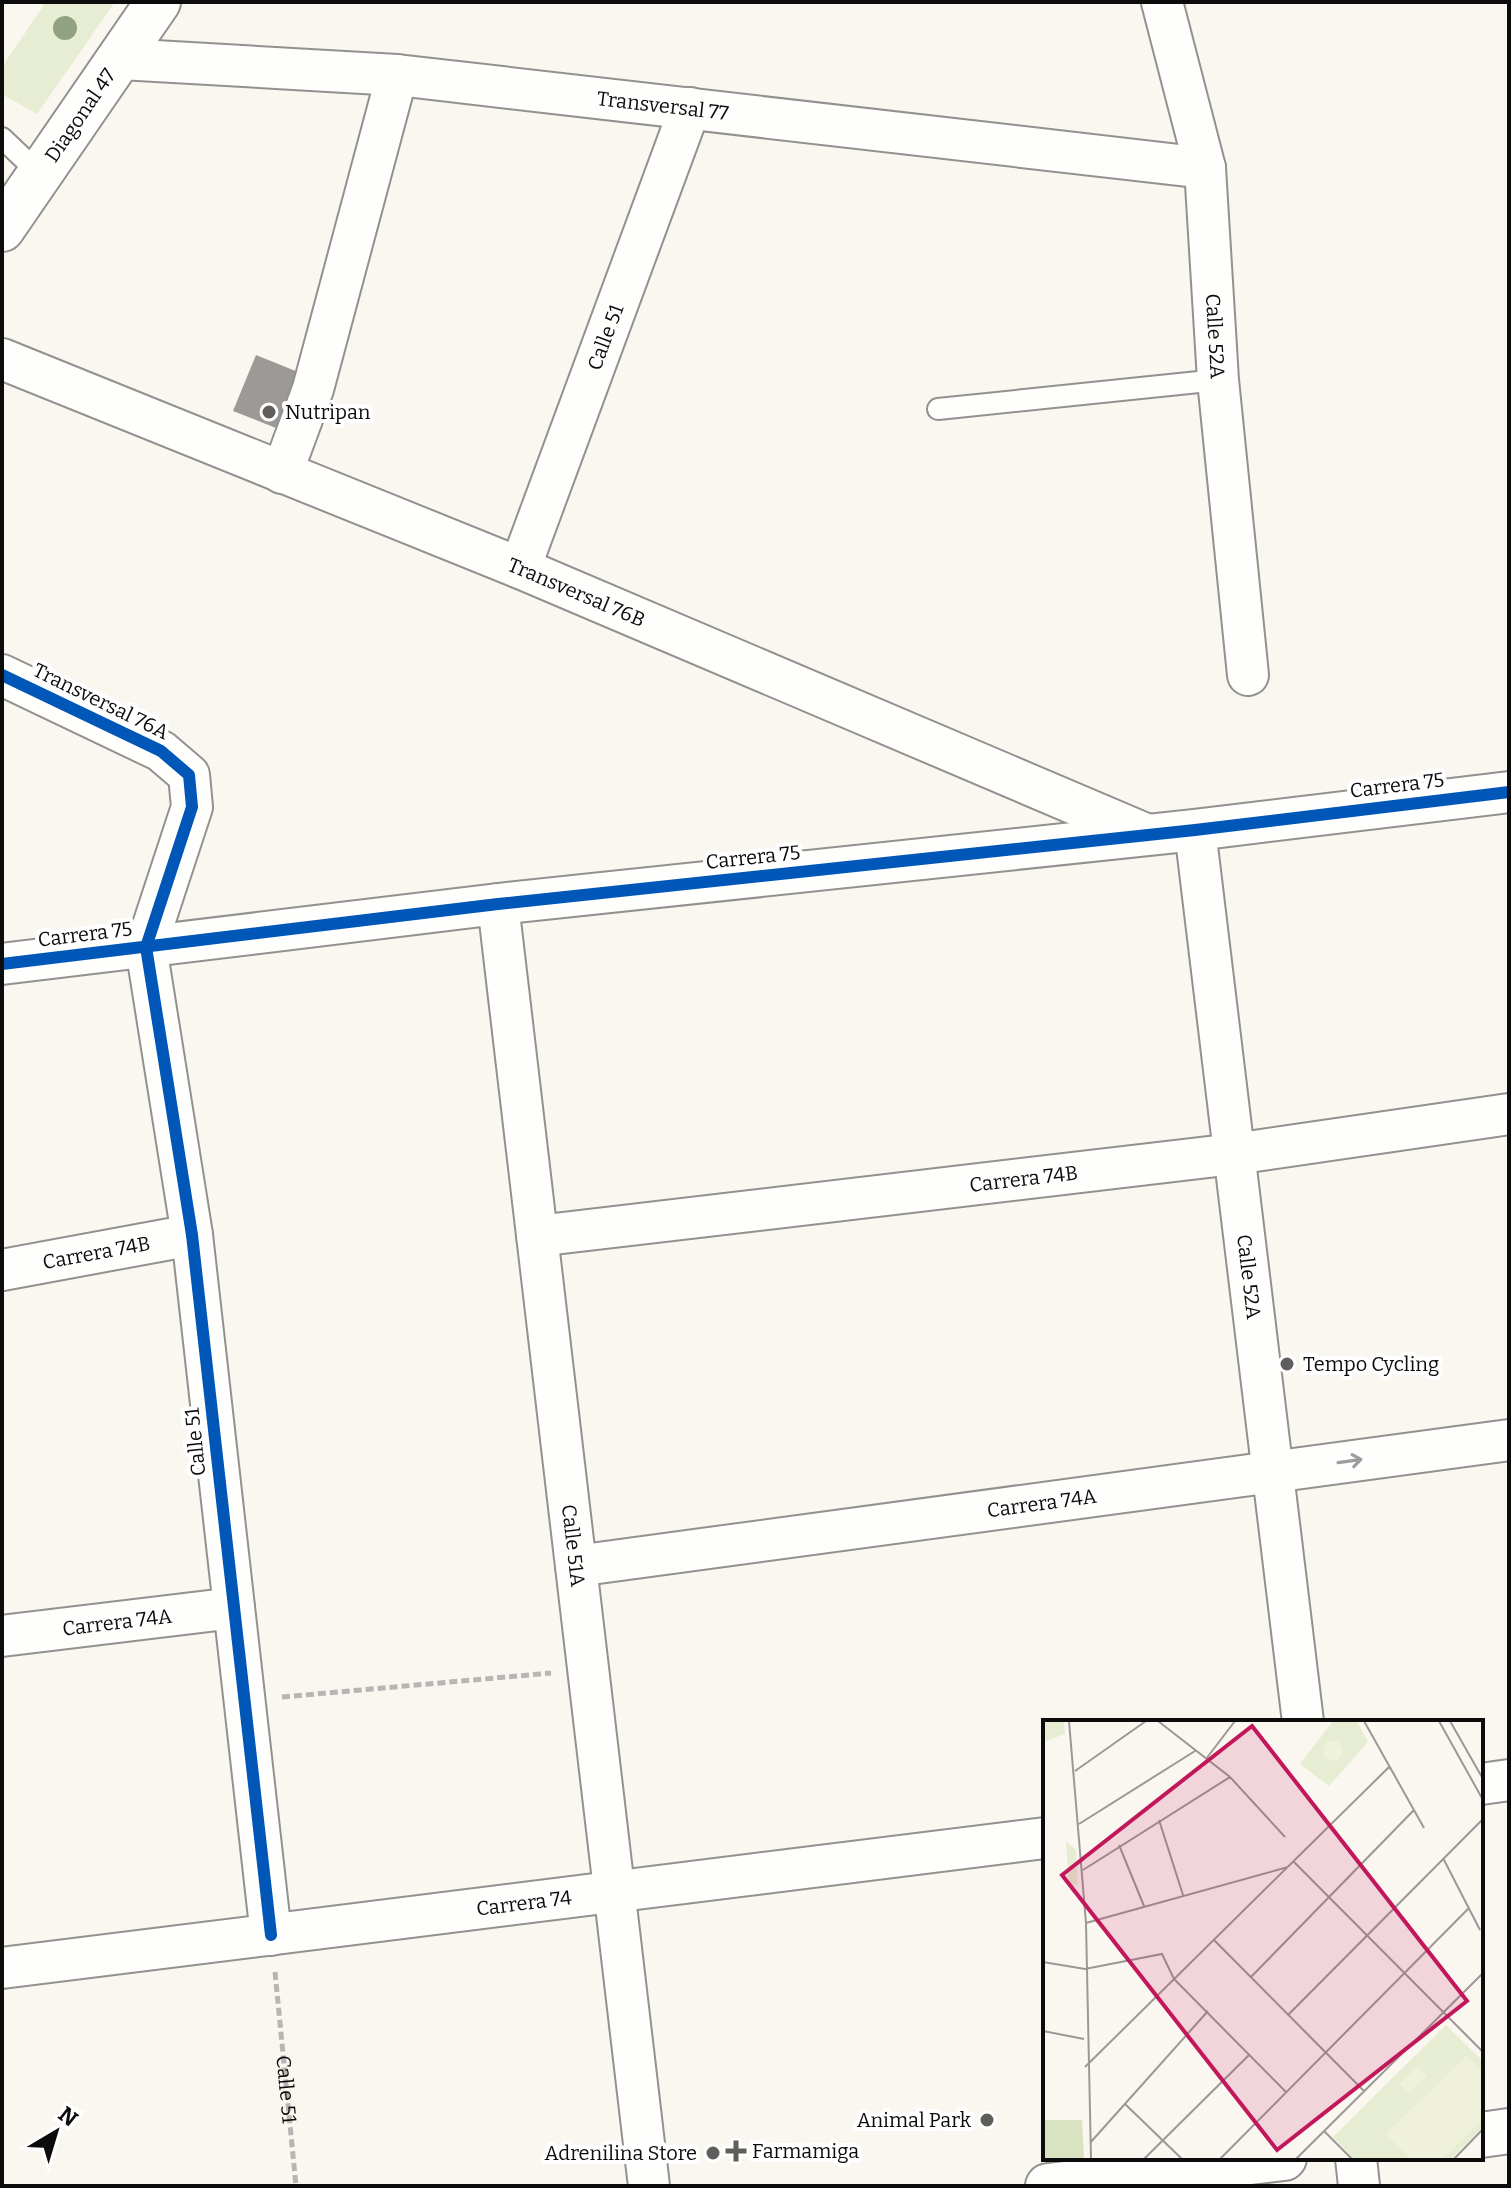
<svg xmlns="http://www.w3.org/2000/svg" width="1511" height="2188" font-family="Bitter,serif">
	<rect width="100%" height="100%" fill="#faf6f0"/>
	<path fill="#e7edd2" d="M46,2H115L37,114L2,94V67Z"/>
	<path fill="#9c9996" d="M256,355L298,372L276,428L233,411Z"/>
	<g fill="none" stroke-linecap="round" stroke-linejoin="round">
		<defs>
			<g id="service">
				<path d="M2,138L40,174"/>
				<path d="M938,409L1218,380"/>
			</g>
			<g id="minor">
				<path id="s2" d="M1162,2L1205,168L1218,380L1248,675"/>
				<path id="s3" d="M121,59L397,75L1205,168"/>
				<path id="s4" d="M2,359L520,568L1143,833"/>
				<path d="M282,473L313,389L397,75"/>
				<path id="s5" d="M520,568L690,108"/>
				<path d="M2,675L161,751L189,775L192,807L146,947L192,1235L271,1935"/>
				<path id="s6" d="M1195,830L1303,1722"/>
				<path id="s7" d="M498,904L649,2186"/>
				<path d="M2,964L498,904L1195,830L1509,792"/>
				<path id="s8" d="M537,1236L1234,1154L1509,1114"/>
				<path id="s9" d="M2,1270L192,1235"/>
				<path id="s10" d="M576,1566L1509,1440"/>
				<path id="s11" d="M2,1636L234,1608"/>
				<path d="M1481,1784L1509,1780"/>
				<path id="s12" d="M2,1968L1045,1838"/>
				<path d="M1356,2158L1359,2186"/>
			</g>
			<g id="tertiary">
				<path id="s13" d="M2,229L158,2"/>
				<path d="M1481,2135L1509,2131"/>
				<path d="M1048,2186L1284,2158"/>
			</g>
		</defs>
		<use href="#service" stroke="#93918f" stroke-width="24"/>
		<use href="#minor" stroke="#93918f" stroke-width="44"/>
		<use href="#tertiary" stroke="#93918f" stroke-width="48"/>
		<g stroke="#b7b6b5" stroke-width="5" stroke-dasharray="8 4" stroke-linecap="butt">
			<path d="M282,1697L551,1673"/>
			<path id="s1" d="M275,1972L296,2186"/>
		</g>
		<use href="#service" stroke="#fefefd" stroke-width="20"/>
		<use href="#minor" stroke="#fefefd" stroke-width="40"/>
		<use href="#tertiary" stroke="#fefefd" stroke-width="44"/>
		<defs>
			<g id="cycleway">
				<path d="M2,675L161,751L189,775L192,807L146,947L192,1235L271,1935"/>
				<path d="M2,964L498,904L1195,830L1509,792"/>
			</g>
		</defs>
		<use href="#cycleway" stroke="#fff" stroke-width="17"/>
		<use href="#cycleway" stroke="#0057b8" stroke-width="12"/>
	</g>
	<circle fill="#90a27f" cx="65" cy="28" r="12"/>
	<defs><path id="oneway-shaft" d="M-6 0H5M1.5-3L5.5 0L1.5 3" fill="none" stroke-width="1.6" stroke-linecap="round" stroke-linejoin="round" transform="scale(2)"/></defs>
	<use stroke="#9d9d9d" href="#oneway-shaft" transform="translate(1350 1461) rotate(-8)"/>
	<g fill="#5f5e5c" stroke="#fff" stroke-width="3">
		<circle cx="269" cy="412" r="8"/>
		<circle cx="1287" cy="1364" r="8"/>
		<circle cx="987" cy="2120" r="8"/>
		<path d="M732 2139h8v8h8v8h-8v8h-8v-8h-8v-8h8z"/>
		<circle cx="713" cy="2153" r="8"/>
	</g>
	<g text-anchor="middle" stroke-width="8" stroke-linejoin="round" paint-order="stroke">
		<g font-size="20" fill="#0c0c0c" stroke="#fff">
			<text dy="7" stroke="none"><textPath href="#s3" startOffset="544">Transversal 77</textPath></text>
			<text dy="7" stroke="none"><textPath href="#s13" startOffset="138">Diagonal 47</textPath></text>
			<text dy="7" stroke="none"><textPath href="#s2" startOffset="340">Calle 52A</textPath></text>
			<text dy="7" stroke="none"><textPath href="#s5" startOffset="246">Calle 51</textPath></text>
			<text dy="7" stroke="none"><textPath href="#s4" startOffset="620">Transversal 76B</textPath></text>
			<text transform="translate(101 701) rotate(26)" y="7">Transversal 76A</text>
			<text transform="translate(1397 785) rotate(-7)" y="7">Carrera 75</text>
			<text transform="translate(753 857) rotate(-6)" y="7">Carrera 75</text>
			<text transform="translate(85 934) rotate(-7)" y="7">Carrera 75</text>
			<text dy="7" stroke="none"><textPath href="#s8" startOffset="490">Carrera 74B</textPath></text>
			<text dy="7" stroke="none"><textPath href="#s9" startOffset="96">Carrera 74B</textPath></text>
			<text dy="7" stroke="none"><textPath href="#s6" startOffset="450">Calle 52A</textPath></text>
			<text transform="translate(195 1442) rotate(-96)" y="7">Calle 51</text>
			<text dy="7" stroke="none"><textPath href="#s10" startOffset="470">Carrera 74A</textPath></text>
			<text dy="7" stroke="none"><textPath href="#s7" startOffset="646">Calle 51A</textPath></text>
			<text dy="7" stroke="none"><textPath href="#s11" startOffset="116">Carrera 74A</textPath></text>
			<text dy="7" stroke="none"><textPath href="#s12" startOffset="526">Carrera 74</textPath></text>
			<text dy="7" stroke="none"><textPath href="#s1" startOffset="118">Calle 51</textPath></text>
		</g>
		<g font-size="20" fill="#0c0c0c" stroke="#fff" text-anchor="start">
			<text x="285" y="419">Nutripan</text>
			<text x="1303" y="1371">Tempo Cycling</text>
			<text x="971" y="2127" text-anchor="end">Animal Park</text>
			<text x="752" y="2158">Farmamiga</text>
			<text x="697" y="2160" text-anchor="end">Adrenilina Store</text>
		</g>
	</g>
	<g transform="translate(1043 1720)">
		<rect width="440" height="440" fill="#faf6f0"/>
		<path d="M23,121L33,130L35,165L26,167Z" fill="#e7edd2"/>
		<path d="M0,400H39L41,439H0Z" fill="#dae3c1"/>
		<path d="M0,1H21L22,14L0,22ZM290,1H314L325,22L286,66L257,44ZM403,305L440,341V407L408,439H311L290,417Z" fill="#e7edd2"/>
		<path d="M280 31a10 10 0 1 1 20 0a10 10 0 1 1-20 0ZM423,336L440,353V398L399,439H368L343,414ZM374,346L384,356L366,374L357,364Z" fill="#f0f1db"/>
		<path fill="none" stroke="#9b9895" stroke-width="2" d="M26,1L43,203L48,439M115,1L187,57L242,117M321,1L381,108M396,1L440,80M407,1L440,59M163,39L192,1M32,51L103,1M116,100L140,175M36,104L152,31M76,125L101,186M400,138L437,210M251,142L440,332M40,150L187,57M43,203L245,147M171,220L321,371M0,242L42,249L119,234L131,259L243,372M208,257L371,90M245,295L440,99M0,311L41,319M42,347L346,47M82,384L139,439M281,411L309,439M47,423L165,291M101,439L207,334M177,439L426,188M253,439L440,253M411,439L440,409"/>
		<path fill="#c2185b" fill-opacity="0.15" stroke="#c2185b" stroke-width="4" d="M209,6L424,281L234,430L19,155Z"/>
		<rect width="440" height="440" fill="none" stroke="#0c0c0c" stroke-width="4"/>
	</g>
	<rect width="1511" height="2188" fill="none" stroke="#0c0c0c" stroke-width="8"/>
	<g transform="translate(56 2132) rotate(38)" stroke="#ffffff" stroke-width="6" paint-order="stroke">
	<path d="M0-6L14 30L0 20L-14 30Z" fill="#0c0c0c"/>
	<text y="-12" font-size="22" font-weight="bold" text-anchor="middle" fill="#0c0c0c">N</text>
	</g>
</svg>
